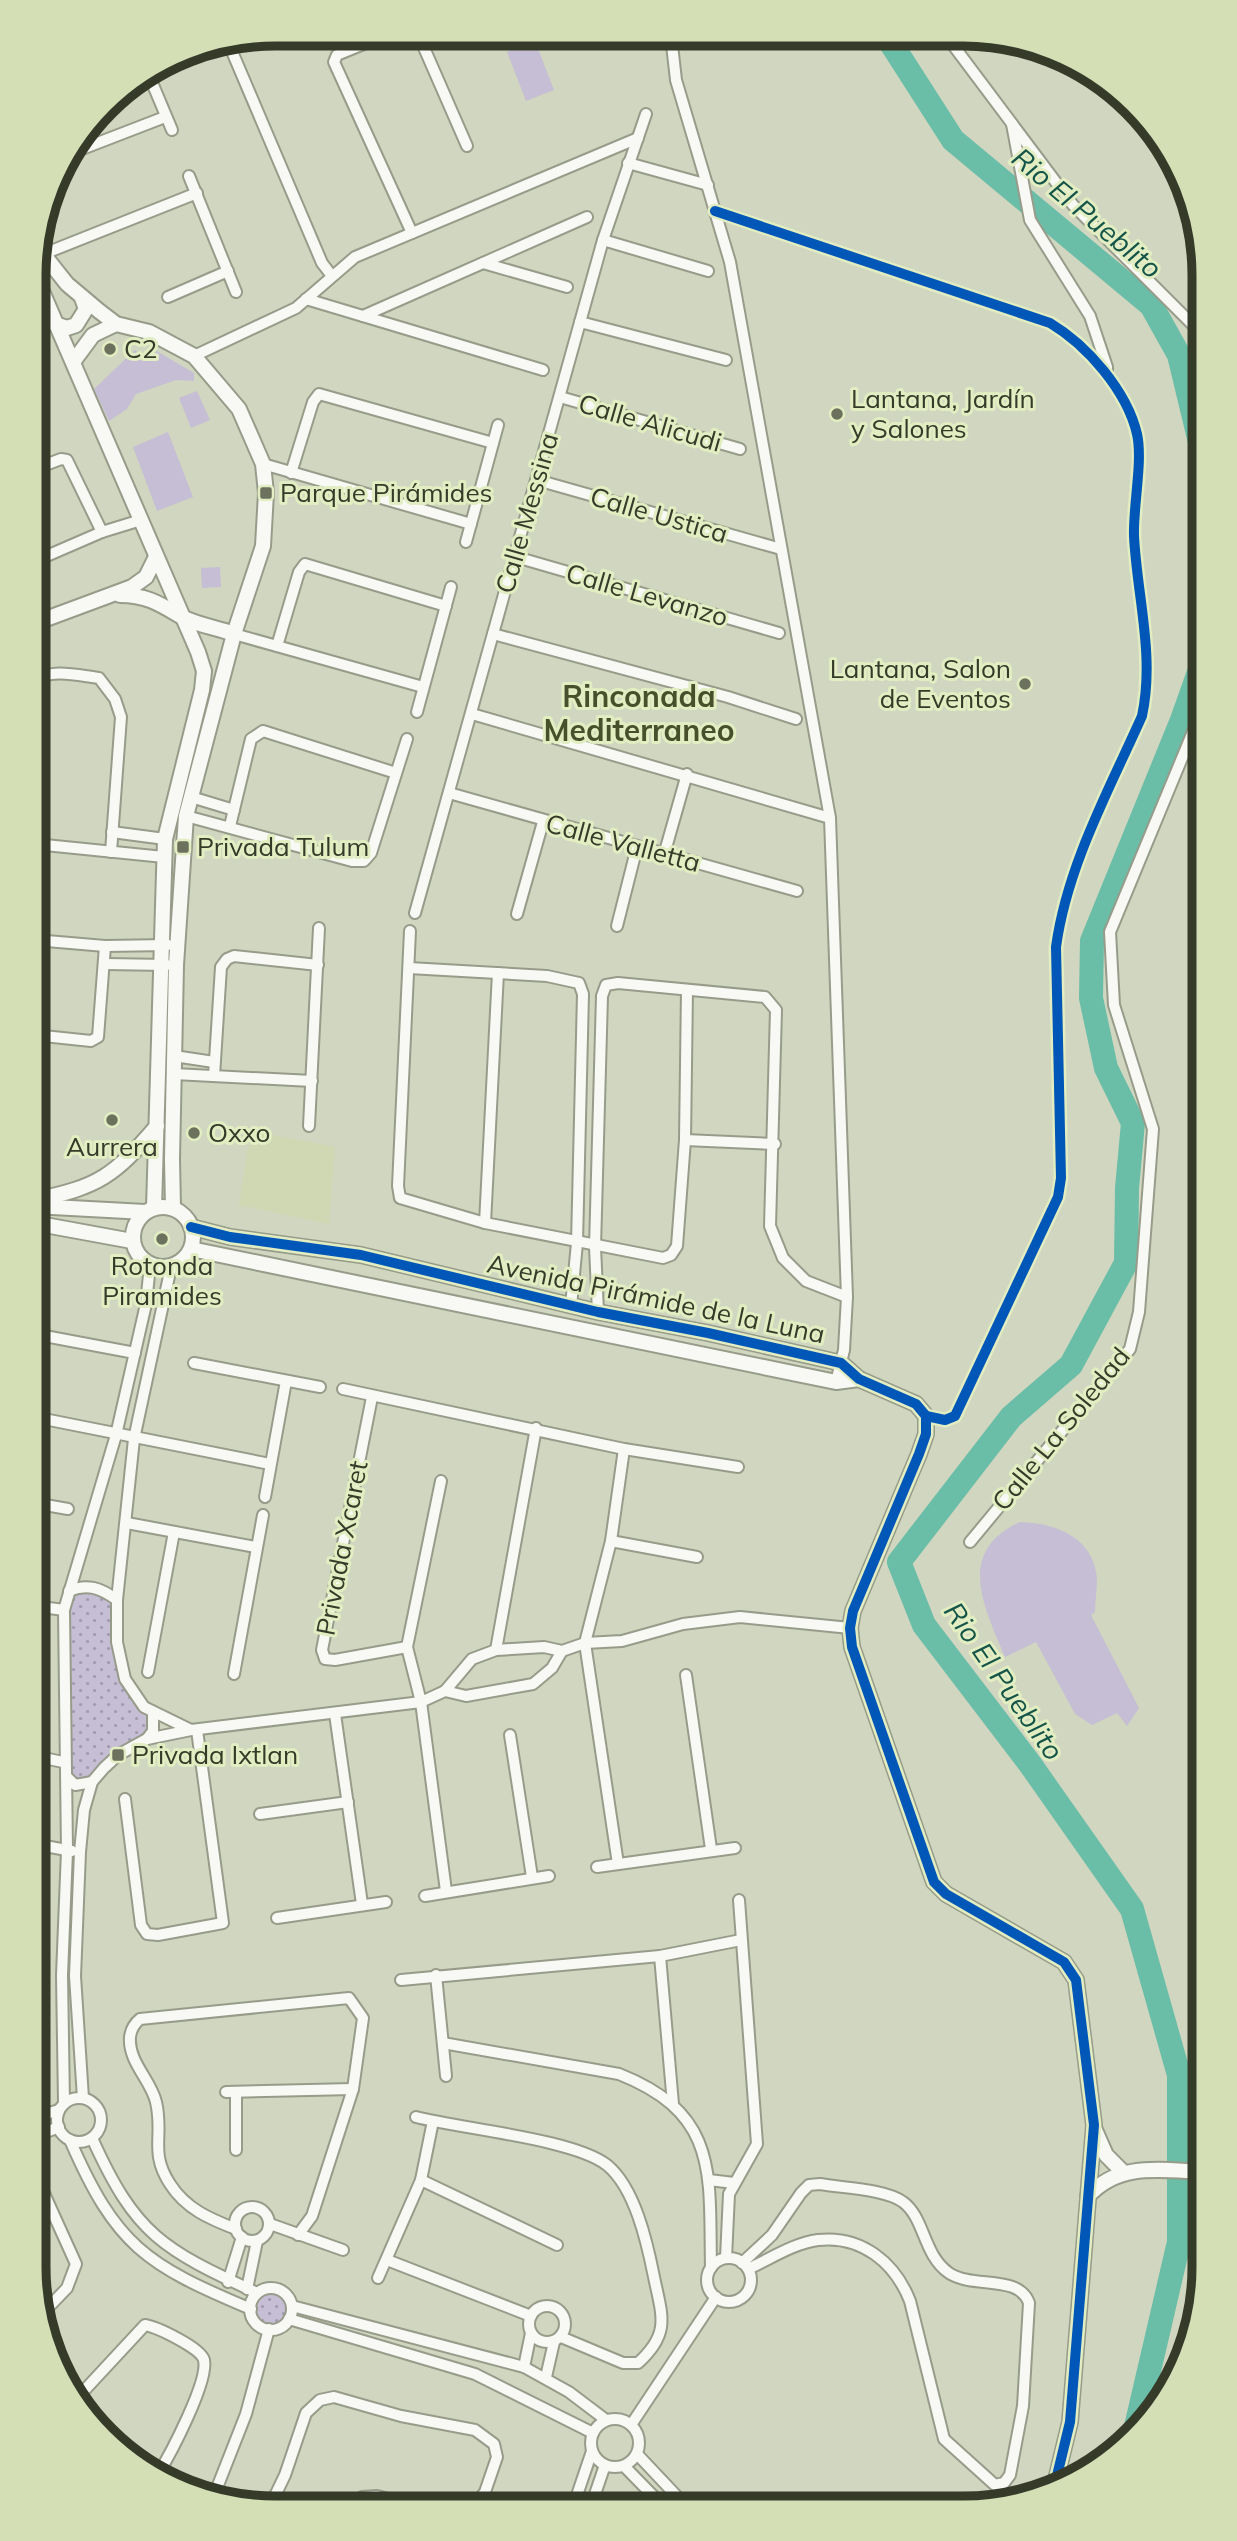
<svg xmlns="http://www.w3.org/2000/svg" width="1237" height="2541" font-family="Mulish,sans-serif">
	<defs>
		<pattern id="garden-dots" width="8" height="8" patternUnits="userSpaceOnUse" patternTransform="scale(1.75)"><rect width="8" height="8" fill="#c6bed5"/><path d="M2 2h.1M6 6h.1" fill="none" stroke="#a29bad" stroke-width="1.8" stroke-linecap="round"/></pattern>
	</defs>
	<rect width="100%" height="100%" fill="#d0d6bf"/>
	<g fill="#cfd8b2">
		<path d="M34,1094L47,1096L34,1157Z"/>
		<path d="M251,1131L335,1147L329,1224L239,1205Z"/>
	</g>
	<g fill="#c6bed5">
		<path d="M535,41L554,90L526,101L507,52Z"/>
		<path d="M135,350L143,356L155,350L194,373V381L176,380L136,394L127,409L109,421L94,389Z"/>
		<path d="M197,391L210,420L191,428L179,398Z"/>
		<path d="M168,432L193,497L157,511L133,447Z"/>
		<path d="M220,567L221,587L202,588L201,568Z"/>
		<path d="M1020,1522C1055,1523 1094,1537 1097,1579C1097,1590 1095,1601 1095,1612L1091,1615L1139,1708L1127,1726L1117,1713L1092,1725L1075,1714L1036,1642L1005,1657C984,1606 955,1552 1020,1522Z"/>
	</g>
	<g fill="url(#garden-dots)">
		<path d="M80,1586L117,1600L125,1679L153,1713V1731L86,1785L66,1776L69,1591Z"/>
		<circle cx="271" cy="2309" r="21"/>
	</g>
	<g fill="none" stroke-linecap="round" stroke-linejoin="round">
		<g stroke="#6abda7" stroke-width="24">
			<path d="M887,37L953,140L1151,305L1179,355L1204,459"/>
			<path d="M1135,2431L1179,2242V2075L1132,1909L1030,1764L924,1625L899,1562L1011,1417L1071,1365L1126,1263L1127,1188L1133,1123L1106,1068L1091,998L1092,941L1182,720L1204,658"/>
		</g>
		<defs>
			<g id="minor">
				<path d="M388,34L337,55L334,62L412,233"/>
				<path d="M418,34L467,146"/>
				<path d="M671,36L676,80L730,262L830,818L847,1297L844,1350L836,1382"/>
				<path d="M947,37L1073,205L1204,336"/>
				<path d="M228,42L322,263L332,276"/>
				<path d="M148,73L172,130"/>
				<path d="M1012,124L1030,220L1090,316L1107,367V376"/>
				<path d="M69,154L165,117"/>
				<path d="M628,163L708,185"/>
				<path d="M189,176L236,292"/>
				<path d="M715,211L1050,323C1087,345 1127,391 1137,434C1143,461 1133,506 1134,536C1137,596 1155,656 1142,716C1109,790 1067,866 1056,947L1061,1178L1058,1197L955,1416L945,1420L926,1416"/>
				<path d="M603,240L708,271"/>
				<path d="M46,253L197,193"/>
				<path d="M483,263L567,287"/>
				<path d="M168,297L228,271"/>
				<path d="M306,299L543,370"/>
				<path d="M363,316L587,217"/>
				<path d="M580,322L726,360"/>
				<path d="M194,356L296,308L355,257L638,138"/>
				<path d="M560,397L740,449"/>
				<path d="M263,464L471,524"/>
				<path d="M35,469L61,459L67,460L102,532"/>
				<path d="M291,473L313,402L319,394L493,443"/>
				<path d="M537,480L781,549"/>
				<path d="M466,542L498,425"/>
				<path d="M516,557L779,633"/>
				<path d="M35,561L102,532L141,520"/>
				<path d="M234,634L423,687"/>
				<path d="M493,634L728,697L796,719"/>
				<path d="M277,646L299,572L305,564L446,606"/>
				<path d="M35,682C49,667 80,676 99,678L115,699L121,717L111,852"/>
				<path d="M417,712L451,587"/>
				<path d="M472,714L830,818"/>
				<path d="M449,793L797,891"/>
				<path d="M191,797L234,810"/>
				<path d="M186,816L352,861H364L371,853L407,739"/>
				<path d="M230,826L251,739L263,731L396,773"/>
				<path d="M112,832L165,839"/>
				<path d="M35,844L164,857"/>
				<path d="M664,855L687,774"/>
				<path d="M415,913L603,240L646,114"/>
				<path d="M517,914L543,822"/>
				<path d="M617,926L637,847"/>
				<path d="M410,931L398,1186L400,1198L485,1223L663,1258L671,1255L677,1246L685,1140L687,990"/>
				<path d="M35,940L105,946L168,945"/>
				<path d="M105,964L167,965"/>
				<path d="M409,968L547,976L579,983L583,994L577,1243L571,1306"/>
				<path d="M34,1035L91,1041L98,1037L105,946"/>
				<path d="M174,1056L214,1062"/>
				<path d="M174,1074L312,1081"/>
				<path d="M214,1076L221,967L227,959L234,956L318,965"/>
				<path d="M309,1126L319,928"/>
				<path d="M685,1140L775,1144"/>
				<path d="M485,1223L498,973"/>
				<path d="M171,1267L134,1439L117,1600V1642L125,1679L144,1707L191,1730"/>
				<path d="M598,1312L595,1247L602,996L606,985L618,983L765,997L776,1010L770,1226L783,1258L806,1281L847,1297"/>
				<path d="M34,1334L135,1353"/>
				<path d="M194,1363L320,1387"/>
				<path d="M343,1389L624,1449L738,1467"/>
				<path d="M372,1397L322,1650L325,1659L335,1660L407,1647"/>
				<path d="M34,1417L270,1464"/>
				<path d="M441,1481L407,1647L421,1702L446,1891"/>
				<path d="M265,1497L286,1381"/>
				<path d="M34,1503L68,1509"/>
				<path d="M127,1523L256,1547"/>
				<path d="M611,1541L697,1557"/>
				<path d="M970,1542L1130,1349L1139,1312L1153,1129L1114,1005L1110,932L1204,705"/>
				<path d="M69,1591C87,1583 101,1588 117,1600"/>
				<path d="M34,1606L64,1610"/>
				<path d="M496,1650L536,1428"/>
				<path d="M148,1672L174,1532"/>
				<path d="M234,1674L263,1515"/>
				<path d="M686,1675L711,1849"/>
				<path d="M445,1691L466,1696L533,1684L552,1668L562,1651"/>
				<path d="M335,1714L362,1904"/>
				<path d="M510,1735L532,1877"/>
				<path d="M147,1739L153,1731V1713"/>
				<path d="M34,1756L63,1762"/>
				<path d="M66,1776L75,1785L92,1782"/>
				<path d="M125,1799L141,1925L147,1934L158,1935L223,1923L197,1730"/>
				<path d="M260,1814L348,1802"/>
				<path d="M34,1844L72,1851"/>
				<path d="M618,1864L585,1643L611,1541L624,1449"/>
				<path d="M597,1867L735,1848"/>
				<path d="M425,1896L549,1876"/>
				<path d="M277,1918L386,1902"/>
				<path d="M660,1956L673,2104"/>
				<path d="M436,1975L446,2076"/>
				<path d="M401,1980L660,1956L741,1940"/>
				<path d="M443,2043L619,2074C720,2114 709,2175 711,2268"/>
				<path d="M226,2092L353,2089"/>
				<path d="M83,2098L75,1976L80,1852L84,1810L92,1782L104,1768L118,1755L147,1739L191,1730L421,1702L445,1691L472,1659L496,1650L544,1647L562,1651L585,1643L622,1641L683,1624L740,1617L850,1628"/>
				<circle cx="79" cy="2120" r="22"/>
				<path d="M64,2103L62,1975L67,1851L64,1610L116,1435L146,1304L150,1265"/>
				<path d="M416,2117C462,2129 574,2139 607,2165C635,2188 647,2242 654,2277C662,2316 671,2333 638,2363H623L561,2337"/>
				<path d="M33,2118L59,2110"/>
				<path d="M33,2137L59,2127"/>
				<path d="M92,2138C136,2236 163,2249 257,2293"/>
				<path d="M70,2140C116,2246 146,2265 251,2309"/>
				<path d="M236,2150V2092"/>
				<path d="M33,2169L76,2264L67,2288L41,2315"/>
				<path d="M421,2180L557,2245"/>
				<path d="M709,2180L734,2183"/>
				<circle cx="252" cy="2224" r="17"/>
				<path d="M270,2224L343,2250"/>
				<path d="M236,2229C210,2219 186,2209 170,2184C149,2152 164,2136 156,2102C151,2080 128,2062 130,2037C131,2029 134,2024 140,2019L349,1998L363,2018L353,2089L312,2216L298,2235"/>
				<path d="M726,2258L729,2194L757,2144L739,1900"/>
				<circle cx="729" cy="2280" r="22"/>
				<path d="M387,2260L531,2316"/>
				<path d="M742,2263L772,2235L801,2193L809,2185L820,2184C842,2188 886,2189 903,2202C925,2218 923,2255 949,2273C973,2289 1019,2274 1029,2303L1023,2406L1010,2475L1004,2483L995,2485L944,2439L910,2301C895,2263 862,2235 818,2240C794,2243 770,2259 748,2269"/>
				<path d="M378,2278L421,2180L433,2121"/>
				<path d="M228,2282L242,2237"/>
				<circle cx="271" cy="2309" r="21"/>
				<path d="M247,2289L257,2241"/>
				<path d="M292,2306L524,2367L569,2392L606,2420"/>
				<circle cx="547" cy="2324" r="18"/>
				<path d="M289,2319L475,2374L593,2433"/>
				<path d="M524,2367L531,2333"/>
				<path d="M546,2377L554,2342"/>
				<path d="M80,2395L145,2325C157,2327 201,2348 204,2360C209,2381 170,2455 158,2474"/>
				<circle cx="615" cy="2443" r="24"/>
				<path d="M631,2425L716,2297"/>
				<path d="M637,2454L687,2507"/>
				<path d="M624,2466L664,2507"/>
				<path d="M213,2498L246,2414L269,2329"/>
				<path d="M593,2500L605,2465"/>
				<path d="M270,2506L285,2475L306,2413L320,2400L334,2397L401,2416L475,2430L494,2444L497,2457L485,2492L474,2506"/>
				<path d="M354,2506L362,2497L377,2496L417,2506"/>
				<path d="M573,2507L592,2451"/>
			</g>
			<g id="tertiary">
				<path d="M37,237L48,260L67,284L99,311L116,324L149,332L194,356L239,409L263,464L266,493L263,546L234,634L186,816L176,965L172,1159L173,1208"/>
				<path d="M35,275L198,652L204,671L202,690L165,839L154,1208"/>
				<path d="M55,324L67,328L76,325L86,309L82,298"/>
				<path d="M73,362L93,335L116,324"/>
				<path d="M120,595C147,595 160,604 182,617C197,625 218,628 234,634"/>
				<path d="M35,623L132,587L146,577L156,557"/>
				<path d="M34,1200C99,1187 114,1176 157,1126"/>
				<path d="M34,1206L145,1212"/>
				<circle cx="163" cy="1237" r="30"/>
				<path d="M34,1223L132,1241"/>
				<path d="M191,1227L230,1237L361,1255L598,1312L708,1333L841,1363L859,1379L916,1404L926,1416V1434L919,1454L853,1611L850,1628L852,1647L934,1882L946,1894L1064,1962L1076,1980L1094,2125L1070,2422L1054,2488"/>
				<path d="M191,1249L836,1382L859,1379"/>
				<path d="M1095,2130L1106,2155L1123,2172"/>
				<path d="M1088,2196C1119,2162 1160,2170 1203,2172"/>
			</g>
		</defs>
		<use href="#minor" stroke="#979c8a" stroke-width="14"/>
		<use href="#tertiary" stroke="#979c8a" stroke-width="18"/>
		<use href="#minor" stroke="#f8f9f5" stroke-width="10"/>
		<use href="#tertiary" stroke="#f8f9f5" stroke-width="14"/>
		<defs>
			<g id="cycleway">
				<path d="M715,211L1050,323C1087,345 1127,391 1137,434C1143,461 1133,506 1134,536C1137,596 1155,656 1142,716C1109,790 1067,866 1056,947L1061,1178L1058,1197L955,1416L945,1420L926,1416"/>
				<path d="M191,1227L230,1237L361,1255L598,1312L708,1333L841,1363L859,1379L916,1404L926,1416V1434L919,1454L853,1611L850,1628L852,1647L934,1882L946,1894L1064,1962L1076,1980L1094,2125L1070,2422L1054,2488"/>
			</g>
		</defs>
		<use href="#cycleway" stroke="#e2edc2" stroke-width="15"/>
		<use href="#cycleway" stroke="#0057b8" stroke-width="10"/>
	</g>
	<g fill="#6c715e" stroke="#e2edc2" stroke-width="2.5">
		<circle cx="110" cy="349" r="7"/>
		<circle cx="837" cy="414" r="7"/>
		<rect x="259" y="486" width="14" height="14" rx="3.5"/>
		<circle cx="1025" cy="684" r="7"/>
		<rect x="176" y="840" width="14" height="14" rx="3.5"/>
		<circle cx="112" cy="1120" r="7"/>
		<circle cx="194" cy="1133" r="7"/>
		<circle cx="162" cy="1239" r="7"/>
		<rect x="111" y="1748" width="14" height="14" rx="3.5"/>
	</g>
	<g text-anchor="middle" stroke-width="6" stroke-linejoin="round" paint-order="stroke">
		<g font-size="26" fill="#363a29" stroke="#e2edc2" text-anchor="start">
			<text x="124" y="358">C2</text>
			<text x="851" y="408">Lantana, Jardín<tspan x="851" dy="30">y Salones</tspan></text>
			<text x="280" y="502">Parque Pirámides</text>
			<text x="1011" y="678" text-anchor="end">Lantana, Salon<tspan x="1011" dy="30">de Eventos</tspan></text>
			<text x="197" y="856">Privada Tulum</text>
			<text x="208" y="1142">Oxxo</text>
			<text x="112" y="1156" text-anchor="middle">Aurrera</text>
			<text x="162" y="1275" text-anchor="middle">Rotonda<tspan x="162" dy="30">Piramides</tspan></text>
			<text x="132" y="1764">Privada Ixtlan</text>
		</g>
		<g font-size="26" fill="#363a29" stroke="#e2edc2">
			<text transform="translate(650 423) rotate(16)" y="9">Calle Alicudi</text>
			<text transform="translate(527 513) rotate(-74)" y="9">Calle Messina</text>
			<text transform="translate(659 515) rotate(16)" y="9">Calle Ustica</text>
			<text transform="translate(647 595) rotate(16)" y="9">Calle Levanzo</text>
			<text transform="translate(623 843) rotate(15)" y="9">Calle Valletta</text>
			<text transform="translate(656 1299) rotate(12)" y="9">Avenida Pirámide de la Luna</text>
			<text transform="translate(1061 1429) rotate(-51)" y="9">Calle La Soledad</text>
			<text transform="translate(342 1548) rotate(-79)" y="9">Privada Xcaret</text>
		</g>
		<g font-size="28" font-style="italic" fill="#145449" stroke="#e2edc2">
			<text transform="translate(1087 213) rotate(40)" y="10">Rio El Pueblito</text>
			<text transform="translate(1004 1681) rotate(55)" y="10">Rio El Pueblito</text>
		</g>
		<g font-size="30" font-weight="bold" fill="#48502b" stroke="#e2edc2">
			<text x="639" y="707">Rinconada<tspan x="639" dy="34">Mediterraneo</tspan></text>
		</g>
	</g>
	<path d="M0 0H1237V2541H0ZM275 46H963A229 229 0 0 1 1192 275V2267A229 229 0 0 1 963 2496H275A229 229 0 0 1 46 2267V275A229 229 0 0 1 275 46Z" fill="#d4dfb6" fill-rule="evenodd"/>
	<path fill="none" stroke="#363a29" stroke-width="9" d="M275 46H963A229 229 0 0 1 1192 275V2267A229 229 0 0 1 963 2496H275A229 229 0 0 1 46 2267V275A229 229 0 0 1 275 46Z"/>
</svg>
